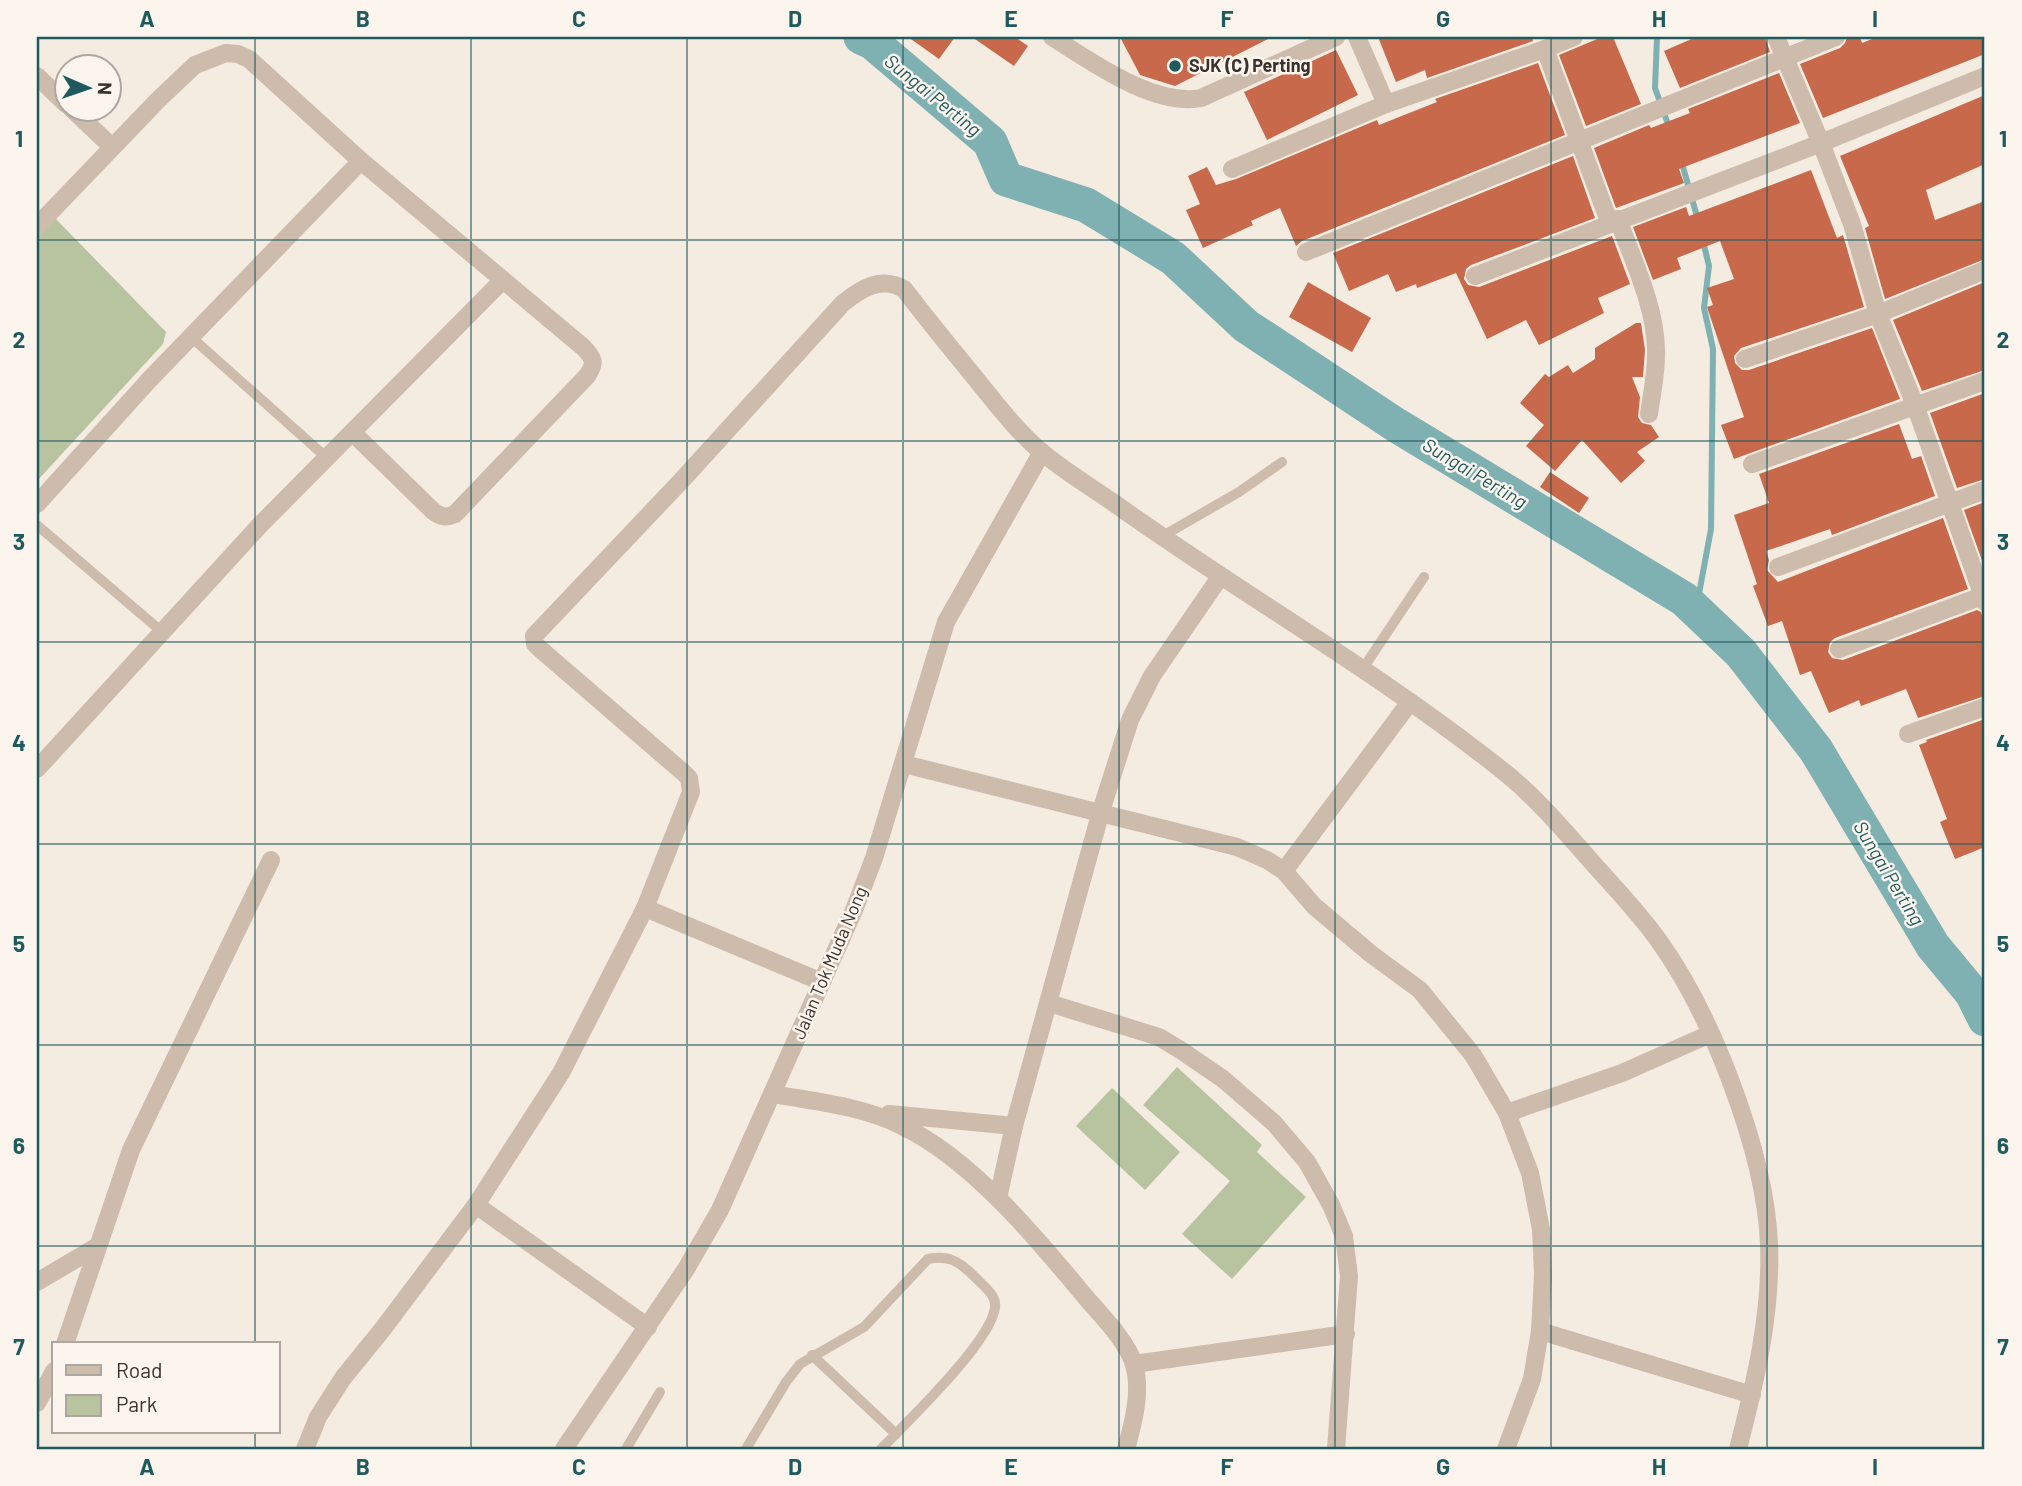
<svg xmlns="http://www.w3.org/2000/svg" width="2022" height="1486" font-family="Barlow,sans-serif">
	<rect width="100%" height="100%" fill="#f4ebe1"/>
	<g fill="#b8c4a0">
		<path d="M54,217L166,332L163,344L37,481V238Z"/>
		<path d="M1177,1067L1262,1145L1257,1152L1306,1197L1232,1279L1182,1234L1230,1181L1143,1105Z"/>
		<path d="M1112,1088L1180,1152L1145,1190L1076,1126Z"/>
	</g>
	<g fill="none" stroke-linecap="round" stroke-linejoin="round">
		<g stroke="#7fb0b2" stroke-width="6">
			<path d="M1657,37L1655,88L1669,127"/>
			<path d="M1681,160L1698,220"/>
			<path d="M1696,610L1711,529L1713,349L1704,308L1709,266L1703,241"/>
		</g>
		<path stroke="#7fb0b2" stroke-width="35" d="M861,37L872,42L990,142L1006,179L1086,205L1173,258L1246,326L1396,425L1684,599L1741,653L1816,750L1933,946L1972,993L1985,1019"/>
	</g>
	<g fill="#c8694b">
		<path d="M908,37H955L939,59Z"/>
		<path d="M972,37H1015L1028,46L1014,66Z"/>
		<path d="M1120,37H1272L1175,86L1140,75Z"/>
		<path d="M1378,37H1532L1533,41L1427,78L1425,70L1396,82Z"/>
		<path d="M1602,37H1613L1641,104L1586,126L1559,55Z"/>
		<path d="M1696,37H1765L1770,52L1680,88L1664,51Z"/>
		<path d="M1847,37H1860L1862,43L1877,37H1985V54L1823,118L1800,64L1840,48L1845,43Z"/>
		<path d="M1336,50L1358,95L1267,140L1244,92Z"/>
		<path d="M1538,63L1565,135L1302,241L1296,246L1280,208L1251,221L1253,225L1203,248L1186,210L1200,204L1188,176L1207,167L1216,185L1236,179L1377,120L1379,125L1437,102L1435,99Z"/>
		<path d="M1779,73L1800,123L1679,169L1684,183L1616,208L1594,148L1649,125L1651,128L1690,113L1688,109Z"/>
		<path d="M1985,95V164L1926,190L1935,220L1985,201V259L1885,299L1865,228L1869,226L1840,156Z"/>
		<path d="M1573,156L1595,218L1471,265L1466,269L1464,279L1468,285L1479,287L1612,236L1630,284L1598,298L1604,313L1539,345L1526,320L1487,339L1456,273L1417,288L1416,284L1396,292L1388,274L1349,291L1333,253Z"/>
		<path d="M1811,170L1837,238L1843,235L1864,307L1741,348L1734,356L1735,363L1742,370H1749L1872,328L1900,399L1734,459L1721,425L1744,417L1707,307L1713,305L1707,288L1734,279L1720,241L1677,258L1681,269L1653,280L1633,227L1686,207L1689,216Z"/>
		<path d="M1308,282L1371,318L1352,352L1289,317Z"/>
		<path d="M1985,282V370L1922,391L1893,320Z"/>
		<path d="M1636,323H1641L1645,350L1643,377H1632L1640,397L1638,417L1642,423L1651,425L1659,437L1637,452L1645,461L1621,483L1582,440L1555,471L1526,446L1544,425L1520,403L1545,374L1549,377L1568,365L1573,373L1595,359V348Z"/>
		<path d="M1985,393V479L1957,488L1930,413Z"/>
		<path d="M1899,424L1912,459L1921,456L1935,496L1832,535L1830,529L1766,551L1769,560L1767,570L1778,582L1943,518L1968,589L1835,638L1830,642L1828,652L1832,658L1843,660L1977,610L1981,612L1985,624V696L1918,718L1906,689L1861,706L1859,700L1829,713L1811,671L1800,675L1782,621L1768,626L1753,586L1757,584L1734,515L1769,503L1759,474Z"/>
		<path d="M1550,472L1589,498L1579,513L1540,487Z"/>
		<path d="M1985,502V569L1964,510Z"/>
		<path d="M1985,719V847L1955,859L1940,822L1947,819L1919,745L1927,742L1926,740Z"/>
	</g>
	<g fill="none" stroke-linecap="round" stroke-linejoin="round">
		<g stroke="#cdbbac" stroke-width="10">
			<path d="M191,337L327,458"/>
			<path d="M37,525L161,631"/>
			<path d="M1161,537L1239,492L1282,462"/>
			<path d="M1362,670L1424,577"/>
			<path d="M812,1355L896,1434"/>
			<path d="M626,1449L660,1392"/>
			<path d="M746,1449L786,1382L800,1364L864,1327L928,1259C949,1255 959,1261 975,1277C982,1285 997,1295 995,1307C992,1341 907,1422 881,1449"/>
		</g>
		<g stroke="#cdbbac" stroke-width="18">
			<path d="M1052,37C1090,61 1154,107 1201,98L1336,37"/>
			<path d="M1357,37L1386,104"/>
			<path d="M1776,37L1821,143L1852,224L1878,314L1915,405L1985,602"/>
			<path d="M1545,49L1610,224"/>
			<path d="M37,76L66,104"/>
			<path d="M71,108L112,147"/>
			<path d="M1232,169L1386,104L1545,49L1574,37"/>
			<path d="M1618,219C1633,261 1655,305 1656,349C1657,371 1652,393 1649,414"/>
			<path d="M37,226L159,99L195,65L226,53L238,54L249,59L361,161L583,347C594,358 596,363 587,376L455,514C446,518 441,517 433,511L352,432"/>
			<path d="M1306,252L1836,37"/>
			<path d="M1475,276L1821,143L1985,76"/>
			<path d="M1745,359L1878,314L1985,270"/>
			<path d="M1752,464L1985,381"/>
			<path d="M37,504L150,379L361,161"/>
			<path d="M1778,567L1985,490"/>
			<path d="M1839,649L1985,595"/>
			<path d="M1908,734L1985,707"/>
			<path d="M904,764L1237,847L1267,860L1284,871L1314,906L1371,954L1420,990L1473,1055L1507,1113L1530,1173L1541,1229L1543,1275L1540,1331L1532,1379L1506,1449"/>
			<path d="M37,769L260,525L502,281"/>
			<path d="M1284,871L1410,702"/>
			<path d="M645,908L822,982"/>
			<path d="M1049,1003L1159,1037L1182,1051L1223,1079L1274,1123L1307,1162L1331,1205L1344,1236L1349,1276L1336,1449"/>
			<path d="M773,1094C817,1102 862,1106 902,1126C972,1159 1039,1241 1088,1300C1102,1316 1129,1344 1134,1365C1142,1391 1133,1424 1126,1449"/>
			<path d="M1507,1113L1622,1073L1710,1034"/>
			<path d="M889,1114L1014,1126"/>
			<path d="M998,1198L1014,1126L1101,811L1130,720L1152,676L1220,577"/>
			<path d="M476,1205L648,1327"/>
			<path d="M37,1282L98,1246"/>
			<path d="M1540,1331L1752,1395"/>
			<path d="M65,1344L131,1150L271,860"/>
			<path d="M1134,1364L1346,1334"/>
			<path d="M37,1403L54,1371"/>
			<path d="M305,1449L318,1417L343,1378L382,1330L476,1205L561,1073L645,908L691,792L689,778L685,774L539,648L535,644L534,636L682,480L843,303C862,288 881,276 904,289C926,318 949,346 972,374C994,401 1017,432 1044,454C1066,472 1091,487 1114,503C1244,596 1384,675 1508,775C1536,798 1560,826 1584,853C1609,882 1637,910 1659,941C1712,1015 1765,1152 1769,1243C1772,1313 1755,1383 1738,1449"/>
			<path d="M564,1449L686,1269L720,1210L854,910L874,858L946,622L1042,452"/>
		</g>
	</g>
	<path fill="none" stroke="#1f5a5e" stroke-width="2" stroke-opacity="0.55" d="M255,37V1344M471,37V1449M687,37V1449M903,37V1449M1119,37V1449M1335,37V1449M1551,37V1449M1767,37V1449M37,240H1985M37,441H1985M37,642H1985M37,844H1985M37,1045H1985M37,1246H1985M255,1432V1449"/>
	<circle fill="#1f5a5e" stroke="#fbf5ee" stroke-width="2.5" cx="1175" cy="66" r="7"/>
	<g text-anchor="middle" stroke-width="5" stroke-linejoin="round" paint-order="stroke">
		<g font-size="18" font-weight="bold" fill="#3b302b" stroke="#fbf5ee" text-anchor="start">
			<text x="1189" y="72">SJK (C) Perting</text>
		</g>
		<g font-size="18" fill="#3b302b" stroke="#fbf5ee">
			<text transform="translate(830 963) rotate(-67)" y="6">Jalan Tok Muda Nong</text>
		</g>
		<g font-size="19" font-style="italic" fill="#1f5a5e" stroke="#fbf5ee">
			<text transform="translate(933 95) rotate(39)" y="7">Sungai Perting</text>
			<text transform="translate(1475 473) rotate(31)" y="7">Sungai Perting</text>
			<text transform="translate(1889 873) rotate(59)" y="7">Sungai Perting</text>
		</g>
	</g>
	<rect width="2022" height="1486" fill="none" stroke="#fbf5ee" stroke-width="77"/>
	<rect x="52" y="1342" width="228" height="91" fill="#fbf5ee" stroke="#aea6a0" stroke-width="2"/>
	<rect x="66" y="1365" width="35" height="10" fill="#cdbbac" stroke="#aea6a0" stroke-width="2"/>
	<text x="116" y="1378" font-size="21" fill="#3b302b">Road</text>
	<rect x="66" y="1395" width="35" height="21" fill="#b8c4a0" stroke="#aea6a0" stroke-width="2"/>
	<text x="116" y="1412" font-size="21" fill="#3b302b">Park</text>
	<g transform="translate(88 88) rotate(92)"><circle r="33" fill="#fbf5ee" stroke="#aea6a0" stroke-width="2"/>
	<path d="M0-5L12 26L0 18L-12 26Z" fill="#1f5a5e"/>
	<text y="-10" font-size="19" font-weight="bold" text-anchor="middle" fill="#3b302b">N</text>
	</g>
	<rect x="38" y="38" width="1945" height="1410" fill="none" stroke="#1f5a5e" stroke-width="2.5"/>
	<g font-size="23" text-anchor="middle" font-weight="bold" fill="#1f5a5e">
		<text x="147" y="27">A</text>
		<text x="363" y="27">B</text>
		<text x="579" y="27">C</text>
		<text x="795" y="27">D</text>
		<text x="1011" y="27">E</text>
		<text x="1227" y="27">F</text>
		<text x="1443" y="27">G</text>
		<text x="1659" y="27">H</text>
		<text x="1875" y="27">I</text>
		<text x="19" y="147">1</text>
		<text x="2003" y="147">1</text>
		<text x="19" y="348">2</text>
		<text x="2003" y="348">2</text>
		<text x="19" y="550">3</text>
		<text x="2003" y="550">3</text>
		<text x="19" y="751">4</text>
		<text x="2003" y="751">4</text>
		<text x="19" y="952">5</text>
		<text x="2003" y="952">5</text>
		<text x="19" y="1154">6</text>
		<text x="2003" y="1154">6</text>
		<text x="19" y="1355">7</text>
		<text x="2003" y="1355">7</text>
		<text x="147" y="1475">A</text>
		<text x="363" y="1475">B</text>
		<text x="579" y="1475">C</text>
		<text x="795" y="1475">D</text>
		<text x="1011" y="1475">E</text>
		<text x="1227" y="1475">F</text>
		<text x="1443" y="1475">G</text>
		<text x="1659" y="1475">H</text>
		<text x="1875" y="1475">I</text>
	</g>
</svg>
